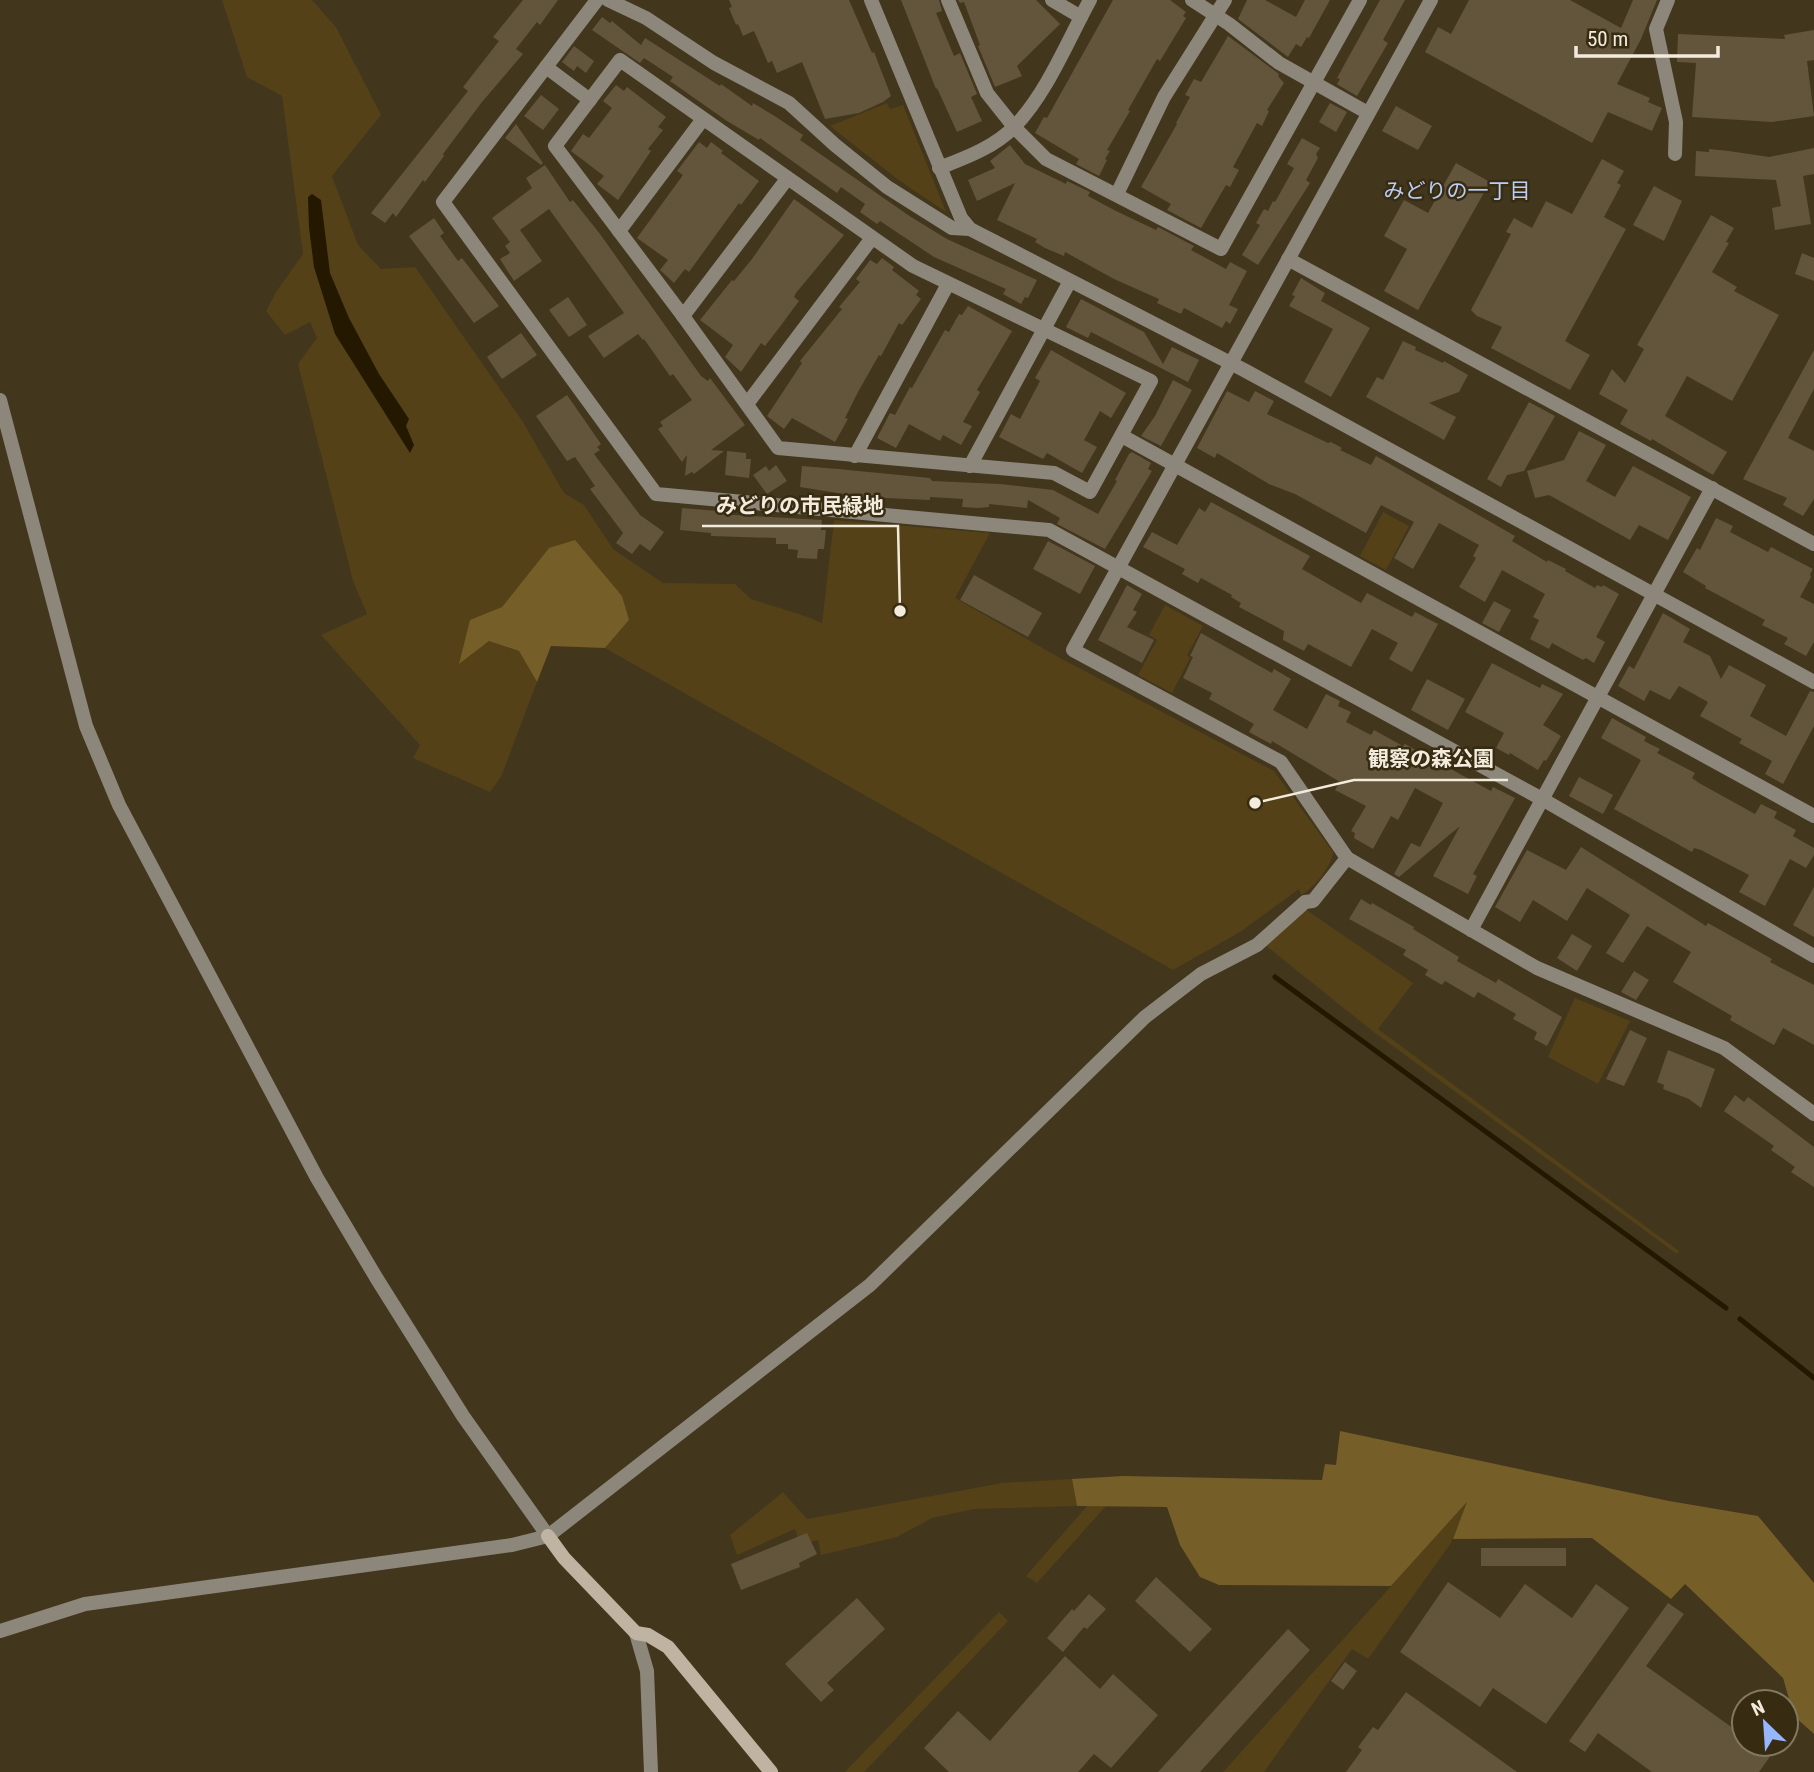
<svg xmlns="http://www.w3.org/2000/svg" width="1814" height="1772" font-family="'Roboto Condensed','Noto Sans JP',sans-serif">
	<rect width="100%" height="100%" fill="#42361d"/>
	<g fill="#544117">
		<path d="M222,0H312L336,27L381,115L332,176L358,245L381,269L415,267L523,422L564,493L584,505L613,549L663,583L735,584L751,599L808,617L822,623L834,520L990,533L955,598L1060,658L1274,771L1333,852C1332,866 1314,888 1301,895L1299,889L1240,932L1173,970L605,648L629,620L549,548L502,607L470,621L460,663L489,641L519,651L537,682L501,777L490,792L413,758L420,745L321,635L367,614L353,581L298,364L317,338L310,322L285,335L266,311L276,292L303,254L282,96L247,77Z"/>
		<path d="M887,103L890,109L903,105L946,212L900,181L830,126Z"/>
		<path d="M1383,512L1409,526L1386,570L1360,556Z"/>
		<path d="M1165,605L1203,626L1187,655L1190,658L1172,693L1138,675L1157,640L1149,635Z"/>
		<path d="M1305,909L1413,983L1378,1029L1679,1251L1677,1254L1375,1033L1265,945Z"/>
		<path d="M1575,998L1630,1021L1598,1084L1548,1057Z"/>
		<path d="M1072,1479L1077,1506L974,1509L932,1518L897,1537L821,1555L818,1540L800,1544L795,1529L737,1555L730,1535L783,1492L807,1519L1002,1483Z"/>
		<path d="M1469,1500L1451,1543L1368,1659L1352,1649L1264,1772H1223Z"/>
		<path d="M1087,1506H1106L1037,1583L1026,1576Z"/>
		<path d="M999,1612L1008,1621L864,1772H845Z"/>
	</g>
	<g fill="#755e28">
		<path d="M575,540L622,596L629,620L605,648L551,646L537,682L519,651L489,641L459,664L470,620L502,607L549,548Z"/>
		<path d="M1340,1431L1669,1501L1758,1516L1814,1583V1734L1794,1716L1783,1678L1685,1584L1671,1599L1592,1538L1453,1539L1467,1502L1391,1586L1219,1585L1200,1577L1180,1545L1167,1507L1077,1506L1072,1479L1123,1476L1322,1480L1325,1464L1336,1465Z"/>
	</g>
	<path fill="#241800" d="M312,194L321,200L330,273L349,318L379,374L409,419L406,426L414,445L410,453L335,334L314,267L309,227L308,197Z"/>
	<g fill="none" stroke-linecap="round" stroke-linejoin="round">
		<g stroke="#241800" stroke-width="5">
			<path d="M1275,977L1726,1308"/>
			<path d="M1740,1319L1814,1378"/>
		</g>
	</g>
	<g fill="#62553b">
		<path d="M523,0H558L540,25L537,22L516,49L523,54L482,102L443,154L444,156L425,182L423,180L396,217L393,213L385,223L371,213L468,91L463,87L499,41L493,37Z"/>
		<path d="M729,0H849L872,53L874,52L891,96L883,102L859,113L825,119L802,62L777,73L772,61L768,63L754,31L743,36L738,24L736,25L729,8L732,7Z"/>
		<path d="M901,0H939L942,11L936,13L954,56L960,53L977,94L971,97L982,121L957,132L937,88L936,89Z"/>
		<path d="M958,0H1036L1060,24L1017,66L1022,76L995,87L978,46L980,45L964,2L960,3Z"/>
		<path d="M1113,0H1170L1186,12L1183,16L1186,18L1160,61L1157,59L1128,110L1130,111L1107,150L1110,151L1105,159L1107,160L1099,176L1076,164L1079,159L1035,133L1044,117L1047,118Z"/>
		<path d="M1247,0H1265L1296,17L1305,0H1330L1309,38L1307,37L1301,47L1296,44L1288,57L1238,19Z"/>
		<path d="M1380,0H1405L1383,40L1388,43L1357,96L1340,86L1337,84L1340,79L1337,78Z"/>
		<path d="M1469,0H1570L1621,28L1633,0H1657L1641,39L1617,84L1650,98L1648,102L1662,108L1652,131L1608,112L1592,143L1425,52L1438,27L1451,34Z"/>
		<path d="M602,17L610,23L612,21L641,45L645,38L720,86L721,84L752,106L753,103L773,115L803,135L800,140L911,217L947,239L1037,280L1028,298L1025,297L1021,304L1003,294L1006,289L934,257L880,221L877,224L860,212L865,204L841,187L837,193L760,138L759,140L727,121L670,81L673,77L644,58L640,63L592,30Z"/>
		<path d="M1814,30V60L1807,61L1814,116L1772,122L1692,117L1696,63L1677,62L1678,34L1785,39L1784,35Z"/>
		<path d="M1228,36L1279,74L1278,76L1284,83L1267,110L1269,111L1262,126L1257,123L1233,167L1239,170L1230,187L1226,185L1201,228L1167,210L1171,204L1141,187L1177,124L1176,123L1190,97L1185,95L1194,79L1201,82Z"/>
		<path d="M574,46L594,61L586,73L577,66L574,71L562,62Z"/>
		<path d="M616,85L624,91L627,87L666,117L658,127L663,130L648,149L651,151L618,200L597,184L604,176L571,151L583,134L589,138L612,108L603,101Z"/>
		<path d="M541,95L559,109L543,130L524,116Z"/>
		<path d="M1330,103L1347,112L1336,132L1319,122Z"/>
		<path d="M1396,106L1432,126L1418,150L1382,131Z"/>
		<path d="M516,124L543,163L541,165L505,138Z"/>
		<path d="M1302,138L1320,148L1316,154L1318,158L1306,180L1310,183L1258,265L1242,255L1260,225L1256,223L1264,209L1268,211L1273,201L1275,202L1294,168L1287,164Z"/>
		<path d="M699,142L707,148L711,142L723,151L721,153L759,181L741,205L739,203L689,272L685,269L674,283L660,270L668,260L637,238L683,175L677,171Z"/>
		<path d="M1010,145L1025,164L1066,184L1067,181L1090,192L1088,196L1116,211L1156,230L1158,227L1194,246L1191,250L1226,269L1230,262L1247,271L1229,305L1238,309L1230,324L1226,321L1222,328L1184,308L1181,314L1157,303L1159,299L1114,279L1065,252L1064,256L1045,248L1035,242L1037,239L997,220L1015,183L977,201L968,180L995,168L990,161Z"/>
		<path d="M1814,148V174L1803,176L1811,224L1775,230L1772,208L1781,206L1776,180L1695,176L1696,151L1709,152V149L1729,151L1769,157Z"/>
		<path d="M1602,159L1624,171L1617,183L1621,185L1604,217L1626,229L1565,341L1590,355L1570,390L1491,348L1502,327L1477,316L1471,310L1511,234L1506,232L1514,218L1532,228L1546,201L1572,214Z"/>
		<path d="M1456,163L1490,182L1418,310L1384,291L1407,249L1384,236L1404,200L1428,213Z"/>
		<path d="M545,165L570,202L573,200L600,234L701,376L708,381L710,378L745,425L711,450L724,451L694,474L692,472L685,476L687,455L682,462L658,429L663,426L660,422L692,400L673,374L670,376L644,339L643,340L638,334L604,358L588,336L624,313L549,209L520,230L542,261L514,281L500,259L510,253L505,246L510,242L492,218L532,188L526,178Z"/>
		<path d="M1654,186L1682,201L1664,241L1633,225Z"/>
		<path d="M794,199L844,235L796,293L794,297L799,301L779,328L765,346L761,343L741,372L725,357L733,345L700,320L732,280L734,281L752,259Z"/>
		<path d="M1711,215L1734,228L1726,242L1729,243L1712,272L1737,287L1734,291L1779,315L1732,401L1687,376L1665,416L1727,452L1713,475L1652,439L1651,441L1620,424L1628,410L1599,394L1612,369L1625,383L1644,349L1637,345Z"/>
		<path d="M434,218L444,233L440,236L458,261L462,258L499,306L474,323L409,236Z"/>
		<path d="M1802,253L1814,258V281L1795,274Z"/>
		<path d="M882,258L894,267L892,270L919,291L916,295L921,299L902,325L899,323L881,356L879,355L858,392L845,418L848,419L835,442L792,418L784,429L767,416L802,363L800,361L842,309L839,307L860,282L856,279L870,260L877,264Z"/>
		<path d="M1301,278L1325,293L1321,301L1370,328L1331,397L1304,382L1333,329L1289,306L1295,296L1292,295Z"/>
		<path d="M568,297L587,325L569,337L549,310Z"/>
		<path d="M1081,299L1144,332L1163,364L1172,347L1199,360L1188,382L1091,332L1088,338L1066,327Z"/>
		<path d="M968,306L1012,331L977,390L980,392L963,422L972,426L961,445L943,435L940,441L909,424L896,448L877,438L890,413L895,415L910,387L912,388L945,330L949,332L959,314L962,315Z"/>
		<path d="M521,333L537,355L502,379L487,357Z"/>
		<path d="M1403,341L1416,347L1415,350L1443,363L1444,361L1468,375L1459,392L1429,403L1456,417L1444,440L1366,397L1377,377L1383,380Z"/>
		<path d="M1051,350L1126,393L1111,418L1100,411L1084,440L1097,447L1082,473L1047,453L1043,459L999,437L1011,414L1020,419L1040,381L1035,378Z"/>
		<path d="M1814,350V389L1788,438L1814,451V499L1803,516L1783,505L1787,498L1743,479Z"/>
		<path d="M1173,380L1192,390L1161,446L1141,436L1155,416Z"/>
		<path d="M1227,391L1249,402L1255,391L1274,401L1267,414L1328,443L1331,442L1342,448L1340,450L1371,465L1376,456L1515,536L1512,541L1547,562L1548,560L1566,569L1565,571L1595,588L1597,585L1602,587L1603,585L1619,594L1596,637L1605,642L1594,663L1586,658L1583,660L1552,643L1549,649L1530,639L1539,620L1533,617L1545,594L1502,570L1485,602L1459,587L1476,558L1473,556L1479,545L1439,523L1413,569L1394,558L1414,522L1381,505L1366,533L1295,494L1269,484L1217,453L1215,458L1197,448Z"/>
		<path d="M567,395L601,444L597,447L600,450L594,454L640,515L664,532L650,551L640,544L632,554L616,543L623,533L590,489L595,486L575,457L567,461L536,416Z"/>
		<path d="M1529,402L1555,416L1524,471L1507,475L1501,487L1487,479Z"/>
		<path d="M1579,431L1606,445L1586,481L1615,497L1633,466L1691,497L1668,540L1639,525L1630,540L1549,495L1535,498L1527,471L1564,460Z"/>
		<path d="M727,451L746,453V459H751L749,478L725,475Z"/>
		<path d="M1132,452L1151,463L1148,469L1152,471L1105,549L1057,524L1060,518L1028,500L1027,508L989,504V507L978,508L962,507L963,499L930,497V500L863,497L800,487L802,466L838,469L930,478L932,481L1000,484L1053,490L1098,514L1117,481L1115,480L1129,454Z"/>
		<path d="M776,465L787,481L767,494L753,475L766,466L769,471Z"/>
		<path d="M1211,502L1310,556L1302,569L1361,603L1367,593L1412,617L1415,612L1438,624L1412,672L1389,659L1398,643L1372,629L1351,667L1308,644L1304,651L1283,640L1284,631L1239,607L1241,603L1231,597L1232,595L1201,578L1198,583L1182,574L1185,569L1143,547L1152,532L1177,545L1199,508L1205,512Z"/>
		<path d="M682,508L718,511V514L822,520L821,530H826L824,549H818L817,559L797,558L798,550L788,549V544H776V538L711,536V533L680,530Z"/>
		<path d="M1716,518L1733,526L1730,532L1768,552L1771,547L1813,569L1810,574L1811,577L1800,597L1814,604V642L1806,656L1784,644L1788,638L1762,625L1765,620L1705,588L1706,586L1683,572L1697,548L1700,550Z"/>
		<path d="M1048,541L1095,566L1080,594L1033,569Z"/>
		<path d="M974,575L1042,613L1028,637L960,600Z"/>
		<path d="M1127,585L1142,594L1133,610L1137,612L1127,627L1154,640L1142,663L1098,640Z"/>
		<path d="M1494,601L1511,610L1499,632L1482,623Z"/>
		<path d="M1663,613L1690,629L1683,642L1710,656L1721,679L1729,665L1766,685L1750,716L1786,736L1810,691L1814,692V726L1783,784L1765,774L1772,761L1739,743L1742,739L1700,716L1708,702L1679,686L1670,700L1650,690L1644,701L1618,686L1629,666L1634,669Z"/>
		<path d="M1201,633L1272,673L1274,669L1291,679L1273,710L1307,729L1326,694L1340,701L1338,706L1351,712L1346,722L1371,735L1374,730L1403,746L1405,744L1491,791L1493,787L1515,798L1473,874L1477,876L1468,894L1433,876L1460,826L1399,877L1394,874L1411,843L1420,847L1443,803L1415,788L1398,820L1391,816L1373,849L1354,838L1355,833L1351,831L1366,806L1335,790L1340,782L1272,741L1271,744L1249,732L1254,724L1209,699L1212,693L1183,678L1193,657L1190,656Z"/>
		<path d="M1492,663L1540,688L1542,684L1563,694L1543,725L1561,736L1546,761L1544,760L1538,770L1510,753L1509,755L1496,748L1504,733L1465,712Z"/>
		<path d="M1427,679L1465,699L1448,730L1411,710Z"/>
		<path d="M1612,718L1646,737L1644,741L1660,749L1657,753L1695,773L1692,778L1699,783L1755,814L1761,804L1777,812L1774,818L1796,830L1793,836L1814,848V855L1806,868L1790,859L1765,906L1739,892L1749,875L1701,850L1694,848L1692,852L1614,809L1641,760L1601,738Z"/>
		<path d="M1579,777L1613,795L1603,814L1569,796Z"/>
		<path d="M1581,847L1684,912L1706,926L1708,923L1772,959L1770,962L1814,985V1045L1783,1028L1774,1045L1730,1020L1732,1016L1673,982L1691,952L1647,926L1623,963L1606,953L1630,915L1587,888L1567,921L1533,900L1520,922L1495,907L1527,850L1566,870Z"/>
		<path d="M1814,887V937L1793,925Z"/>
		<path d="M1361,899L1371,905L1372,903L1414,927L1413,929L1459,957L1457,961L1496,983L1498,979L1562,1017L1547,1046L1534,1039L1537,1032L1513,1019L1516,1014L1478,992L1474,998L1445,981L1442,985L1425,975L1428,970L1403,955L1406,950L1349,919Z"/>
		<path d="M1572,934L1592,946L1577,971L1557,958Z"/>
		<path d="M1634,971L1649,980L1636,1000L1621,992Z"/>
		<path d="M1630,1030L1647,1038L1624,1086L1606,1079Z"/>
		<path d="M1668,1050L1715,1069L1701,1108L1689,1099L1663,1089L1664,1085L1657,1082Z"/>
		<path d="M1735,1095L1744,1102L1748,1097L1814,1147V1187L1791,1172L1795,1167L1771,1150L1774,1146L1724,1111Z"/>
		<path d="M807,1533L817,1554L799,1563L800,1567L741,1590L731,1564Z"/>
		<rect x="1481" y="1548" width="85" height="18"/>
		<path d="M1156,1577L1212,1629L1190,1652L1135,1601Z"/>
		<path d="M1448,1582L1500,1618L1525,1584L1572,1618L1596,1584L1629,1608L1546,1724L1493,1688L1480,1707L1400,1652Z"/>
		<path d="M1089,1594L1106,1609L1087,1629L1084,1627L1063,1652L1047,1638L1072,1609L1074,1611Z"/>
		<path d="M857,1598L885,1629L827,1683L834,1690L821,1702L785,1664Z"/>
		<path d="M1668,1603L1684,1614L1646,1666L1744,1736V1744H1755L1771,1755L1759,1772H1652L1598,1733L1585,1752L1569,1741Z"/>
		<path d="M1288,1629L1310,1650L1200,1772H1158Z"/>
		<path d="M1065,1656L1100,1689L1113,1674L1158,1715L1111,1768L1094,1754L1078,1772H949L924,1748L958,1711L990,1741Z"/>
		<path d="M1345,1662L1357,1671L1343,1690L1331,1681Z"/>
		<path d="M1406,1692L1517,1772H1346L1362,1750L1358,1747L1373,1727L1378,1730Z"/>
	</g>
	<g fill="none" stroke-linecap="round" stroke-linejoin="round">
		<g stroke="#8d877b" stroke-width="14">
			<path d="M597,0L443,202L656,494L1049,530L1542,799L1814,956"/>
			<path d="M608,0L646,18L714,63L789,103L835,145L887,187L952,228L970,229"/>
			<path d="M871,0L961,218L970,229L1244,370L1814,682"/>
			<path d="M948,0L987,93L1014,127L1046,159L1221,249L1360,0"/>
			<path d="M1052,0L1081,17"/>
			<path d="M1192,0L1229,24L1279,63L1368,113"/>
			<path d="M1668,0L1656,29L1676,122L1675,154"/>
			<path d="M620,60L913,266L1151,381L1090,492L1054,473L778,448L683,316L555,146Z"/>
			<path d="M546,67L590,100"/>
			<path d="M939,168C965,158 995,147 1015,126C1047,93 1068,40 1090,0"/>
			<path d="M1117,194L1164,97L1225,0"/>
			<path d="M619,231L703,119"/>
			<path d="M1288,259L1814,544"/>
			<path d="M683,316L787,179"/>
			<path d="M0,400L86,726L119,805L317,1178L377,1279L463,1416L548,1536"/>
			<path d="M747,404L872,238"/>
			<path d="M1122,436L1814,816"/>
			<path d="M855,456L948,284"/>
			<path d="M970,466L1070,281"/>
			<path d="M1347,858L1537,968L1724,1048L1814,1114"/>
			<path d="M1471,930L1712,488"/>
			<path d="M0,1631L85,1604L512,1545L548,1536L870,1285L1145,1017L1201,974L1257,945L1305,902L1313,901L1347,858L1281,762L1073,650L1431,0"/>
			<path d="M636,1633L647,1671L651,1772"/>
		</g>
		<path stroke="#beb4a1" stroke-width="14" d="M548,1536L564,1558L636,1633L648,1635L668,1647L771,1772"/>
	</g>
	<g text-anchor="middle" stroke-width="5" stroke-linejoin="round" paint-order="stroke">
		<g font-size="21" fill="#bacdf5" stroke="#372c12">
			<text x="1457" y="198">みどりの一丁目</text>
		</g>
	</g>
	<path fill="none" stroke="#f3ecdd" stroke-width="2.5" d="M900 611L898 526H702M1255 803L1354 780H1508"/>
	<g fill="#f3ecdd" stroke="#372c12" stroke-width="2.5">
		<circle cx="900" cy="611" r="7"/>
		<circle cx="1255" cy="803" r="7"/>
	</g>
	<g font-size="21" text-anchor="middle" font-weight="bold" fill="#f3ecdd" stroke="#372c12" stroke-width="5" stroke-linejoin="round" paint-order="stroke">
		<text x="800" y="513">みどりの市民緑地</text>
		<text x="1431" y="766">観察の森公園</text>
	</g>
	<g transform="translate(1765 1723) rotate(335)"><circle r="33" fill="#372c12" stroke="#827963" stroke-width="2"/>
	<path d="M0-5L12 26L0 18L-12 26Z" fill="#96b6fd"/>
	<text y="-10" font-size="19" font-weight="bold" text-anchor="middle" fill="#f3ecdd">N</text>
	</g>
	<path d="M1576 46v10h142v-10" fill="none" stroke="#f3ecdd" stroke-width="3.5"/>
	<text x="1587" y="46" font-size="21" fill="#f3ecdd" stroke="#372c12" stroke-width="5" paint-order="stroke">50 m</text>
</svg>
